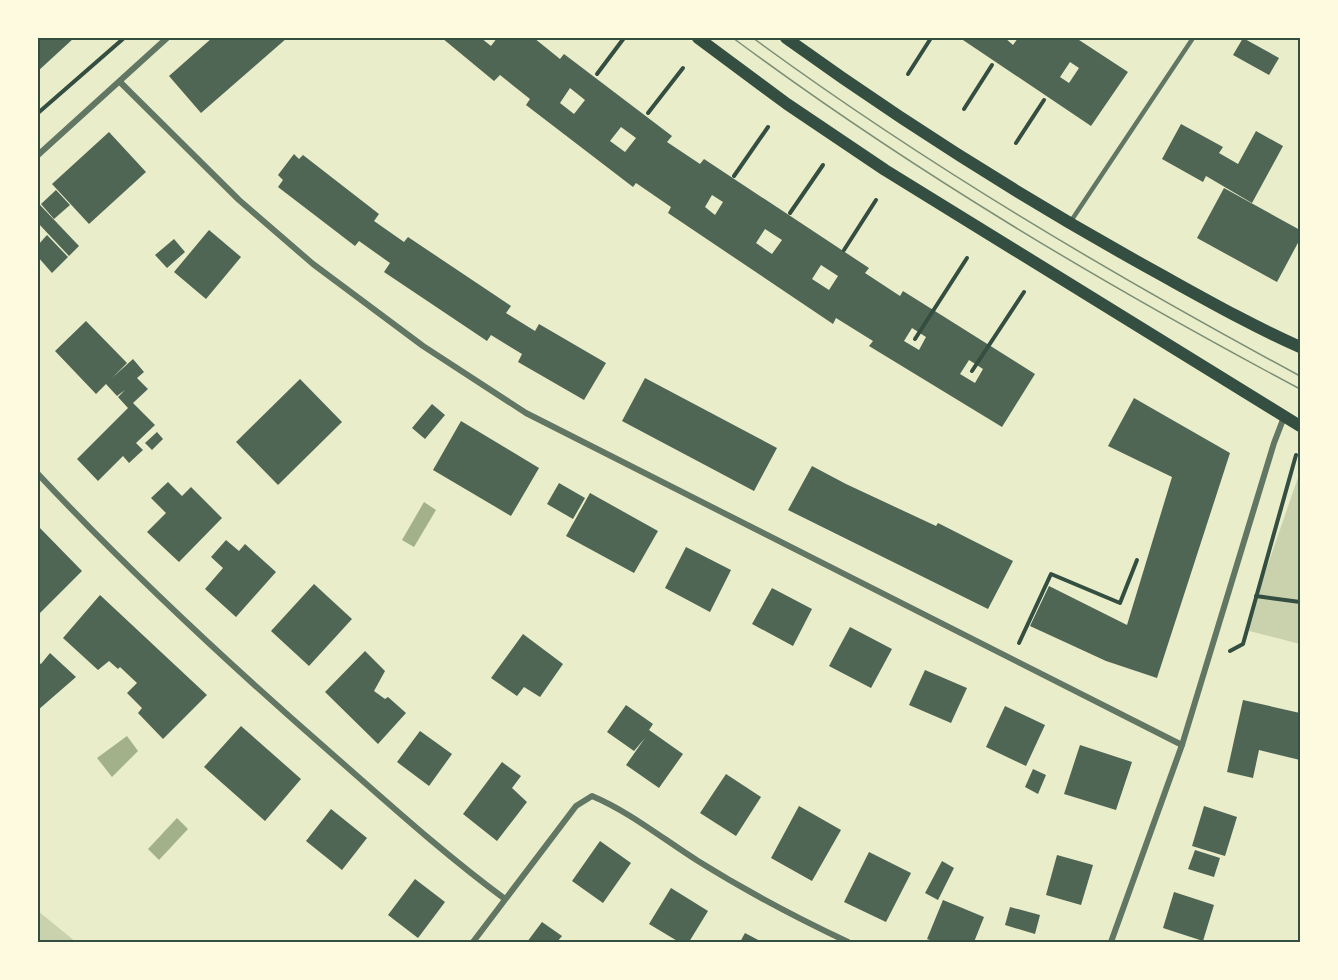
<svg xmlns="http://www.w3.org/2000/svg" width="1338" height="980" font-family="'Asap Condensed',sans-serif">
	<rect width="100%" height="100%" fill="#e9edc9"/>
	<g fill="#cad2ad">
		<path d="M1300,472V644L1245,630Z"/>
		<path d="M38,911L76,942H38Z"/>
	</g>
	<g fill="#a3b18a">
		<path d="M424,502L436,510L414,547L402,540Z"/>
		<path d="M127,736L138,751L112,777L97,758Z"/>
		<path d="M177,818L188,829L159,860L148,849Z"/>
	</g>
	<g fill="#4f6655" fill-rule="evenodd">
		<path d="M38,38H74L38,71Z"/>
		<path d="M212,38H287L201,113L169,76Z"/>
		<path d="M442,38H481L491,46L497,38H534L560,59L564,54L672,136L667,142L700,164L704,159L869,268L865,273L900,296L903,291L1035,374L1002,427L869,346L873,341L836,318L833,324L668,213L671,207L636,183L633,187L526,105L530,99L500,75L494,81ZM570,88L585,100L574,114L560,103ZM621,127L636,138L625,152L610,141ZM712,195L723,202L715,215L705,207ZM765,229L782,240L772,254L756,243ZM821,265L838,276L829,290L812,279ZM912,328L926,337L919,350L904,341ZM969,360L983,369L975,383L960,374Z"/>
		<path d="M960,38H1005L1013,45L1018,38H1076L1128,72L1091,126ZM1070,62L1079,68L1069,83L1060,77Z"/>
		<path d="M1243,38L1279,58L1269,75L1233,55Z"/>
		<path d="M1181,124L1223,147L1219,153L1238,164L1256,131L1283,146L1252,203L1206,176L1203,182L1162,159Z"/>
		<path d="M109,132L146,172L89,224L52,184Z"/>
		<path d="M294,154L299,159L303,155L379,214L374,221L404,242L408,237L511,306L506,313L535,331L539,324L606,363L584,400L518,362L522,354L491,335L487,341L384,272L390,263L359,241L355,246L278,187L283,180L278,175Z"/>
		<path d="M1224,188L1300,230V239L1277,282L1197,238Z"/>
		<path d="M56,190L70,205L54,219L41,204Z"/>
		<path d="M40,205L79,246L69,256L38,223Z"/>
		<path d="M209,230L241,257L206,299L174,272Z"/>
		<path d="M47,235L68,257L52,273L38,257V245Z"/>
		<path d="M174,239L185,252L167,268L155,255Z"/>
		<path d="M86,321L127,363L112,378L133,359L144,372L137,378L148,389L133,403L155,425L136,443L143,450L129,463L123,456L98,481L77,459L128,408L118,397L125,390L117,396L106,384L96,394L55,351Z"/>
		<path d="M645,378L777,448L754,491L622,421Z"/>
		<path d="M300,379L342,422L278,485L236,442Z"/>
		<path d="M1134,398L1230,453L1157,678L1106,661L1030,626L1049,586L1127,625L1172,477L1108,446Z"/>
		<path d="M432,404L445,415L425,439L412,428Z"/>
		<path d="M461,421L539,468L511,516L433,470Z"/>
		<path d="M157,432L163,439L152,450L145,443Z"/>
		<path d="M812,466L846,484L936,526L938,523L1013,561L988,609L788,510Z"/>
		<path d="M168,482L182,496L191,487L222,518L179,562L147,532L166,513L151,498Z"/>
		<path d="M559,483L585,498L573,519L547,504Z"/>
		<path d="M590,493L658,531L634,573L566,536Z"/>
		<path d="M38,526L82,571L39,614L38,612Z"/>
		<path d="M226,540L239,551L245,544L276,572L236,617L205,589L223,568L211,557Z"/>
		<path d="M686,547L731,570L710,612L665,588Z"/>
		<path d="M314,584L352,619L309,666L271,631Z"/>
		<path d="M772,588L812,609L793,646L752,624Z"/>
		<path d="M100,595L207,695L163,739L138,713L142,708L127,693L137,683L120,667L118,669L109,661L98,670L63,638Z"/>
		<path d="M850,627L892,649L871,688L829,666Z"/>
		<path d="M523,634L563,664L540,697L524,687L517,696L491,678Z"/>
		<path d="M365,651L385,671L374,691L385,699L388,697L406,713L378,744L325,692Z"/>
		<path d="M50,653L76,677L38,710V662L41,664Z"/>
		<path d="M925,670L967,688L951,723L909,705Z"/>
		<path d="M1243,700L1300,713V760L1259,750L1253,778L1227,772Z"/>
		<path d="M626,705L653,724L649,730L683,754L659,788L626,765L645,738L634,751L607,732Z"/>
		<path d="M1005,706L1045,725L1026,766L986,747Z"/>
		<path d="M241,726L301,779L265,821L204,767Z"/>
		<path d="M420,731L452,754L429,786L397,762Z"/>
		<path d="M1080,745L1132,762L1116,810L1064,794Z"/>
		<path d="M502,762L521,776L512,788L527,802L497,841L463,814Z"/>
		<path d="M1033,769L1046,775L1038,794L1025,787Z"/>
		<path d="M726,774L761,797L736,836L700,813Z"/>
		<path d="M799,806L841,830L812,881L771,858Z"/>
		<path d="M1204,806L1237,817L1225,856L1192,846Z"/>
		<path d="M331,809L367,838L342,870L306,841Z"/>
		<path d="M600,841L631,863L603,903L572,881Z"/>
		<path d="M1195,850L1220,858L1214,877L1188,869Z"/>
		<path d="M869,852L911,873L886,922L844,902Z"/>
		<path d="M1057,855L1093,865L1081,905L1046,895Z"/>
		<path d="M942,861L954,868L938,900L925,893Z"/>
		<path d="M415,879L445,902L418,938L388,915Z"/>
		<path d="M671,888L708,911L689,942H679L649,924Z"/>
		<path d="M1174,892L1214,905L1203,941L1163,928Z"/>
		<path d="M943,900L984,917L974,942H935L927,939Z"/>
		<path d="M1010,907L1040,915L1035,934L1005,925Z"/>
		<path d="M542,922L562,936L557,942H527Z"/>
		<path d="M745,933L762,942H740Z"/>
	</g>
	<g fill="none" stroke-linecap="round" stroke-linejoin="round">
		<g stroke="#344e41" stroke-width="4">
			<path d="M597,74L624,38"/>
			<path d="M908,74L931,38"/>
			<path d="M964,109L992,65"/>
			<path d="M38,113L124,38"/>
			<path d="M648,113L683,68"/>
			<path d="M1016,143L1044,100"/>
			<path d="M734,176L768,127"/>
			<path d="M790,213L823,165"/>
			<path d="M844,250L876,200"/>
			<path d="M915,339L967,258"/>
			<path d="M972,371L1024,292"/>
			<path d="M1256,596L1300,602"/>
			<path d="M1019,643L1051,574L1120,603L1137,560"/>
			<path d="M1230,651L1243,644L1296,455"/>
		</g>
		<path stroke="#617663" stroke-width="4.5" d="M1071,221L1193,38"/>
		<g stroke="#617663" stroke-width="6">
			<path d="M120,82L239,200L313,264L423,346L526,413L1182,745"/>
			<path d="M38,155L167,38"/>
			<path d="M38,474C130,572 229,664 331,753C388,803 444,854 505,899"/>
			<path d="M473,942L576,806L592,796C630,812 663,839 698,861C746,891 797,918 848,942"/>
			<path d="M1111,942L1182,745L1274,443L1284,417"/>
		</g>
		<g stroke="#344e41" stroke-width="12">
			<path d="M698,38L787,104L885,170L1300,426"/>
			<path d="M786,38C901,121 1023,198 1147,267C1198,295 1248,324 1300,347"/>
		</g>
		<g stroke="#7c8e77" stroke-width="1.5">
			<path d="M733,38C912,171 1103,284 1300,389"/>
			<path d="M753,38C926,165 1111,274 1300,376"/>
		</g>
	</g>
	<rect width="1338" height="980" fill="none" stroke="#fefae0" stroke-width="78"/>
	<rect x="39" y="39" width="1260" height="902" fill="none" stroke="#344e41" stroke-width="2"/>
</svg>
